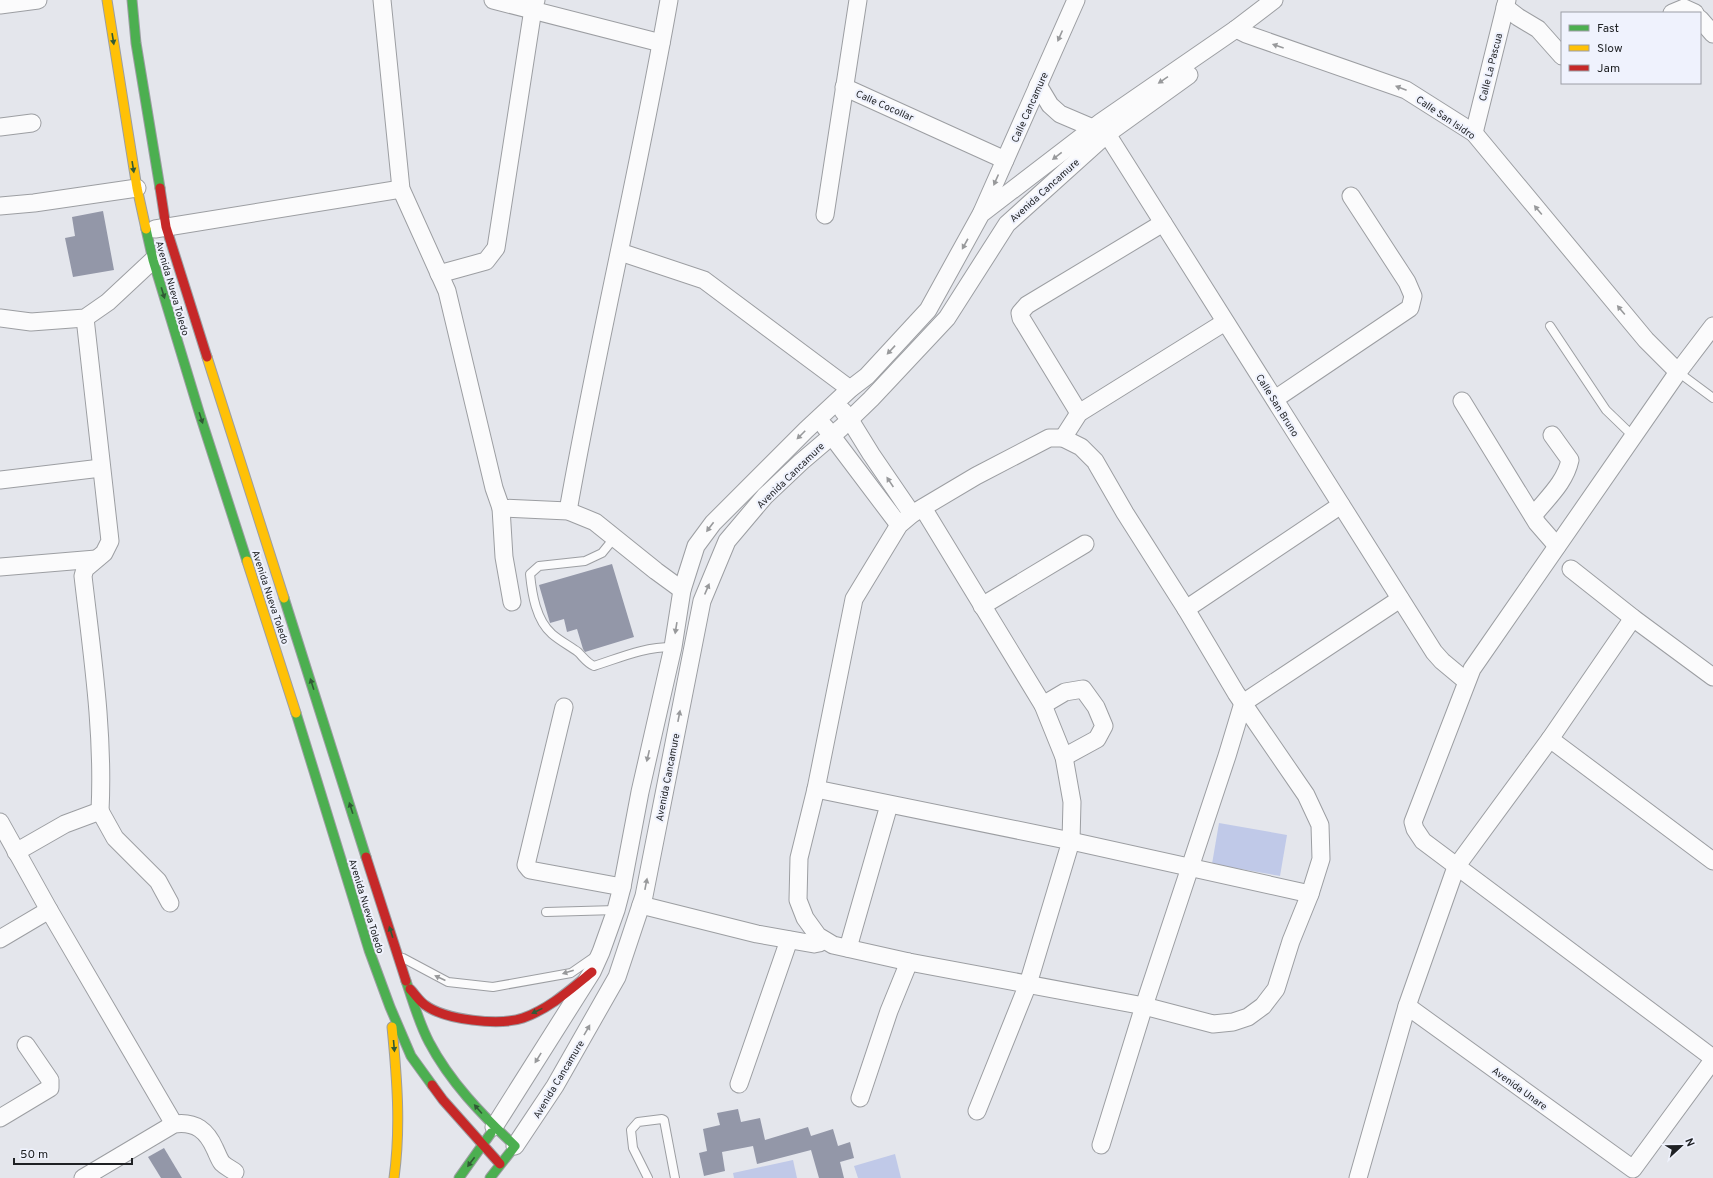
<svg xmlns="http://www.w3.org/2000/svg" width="1713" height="1178" font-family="Overpass,sans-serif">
	<rect width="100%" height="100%" fill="#e4e6ec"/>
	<g fill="#c0c9e8">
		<path d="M1219,823L1287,835L1280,876L1212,864Z"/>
		<path d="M895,1154L901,1178H858L854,1166Z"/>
		<path d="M793,1160L797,1178H734L733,1173Z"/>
	</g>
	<g fill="#9397a8">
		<path d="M103,211L114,270L73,277L65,238L75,236L72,217Z"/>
		<path d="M612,564L634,637L585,652L583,649L577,629L567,632L564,619L550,623L539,585Z"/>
		<path d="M738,1109L741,1122L760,1118L765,1140L808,1127L811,1136L833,1129L838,1146L850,1142L854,1158L840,1162L844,1178H819L811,1150L757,1164L753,1146L722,1152L725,1171L704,1176L699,1153L707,1151L703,1129L720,1125L717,1113Z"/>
		<path d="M164,1148L182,1178H161L148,1157Z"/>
	</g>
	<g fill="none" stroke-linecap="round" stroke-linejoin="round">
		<defs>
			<g id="lane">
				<path d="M1550,326L1606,410L1634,437"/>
				<path d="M1678,372L1713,398"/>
				<path d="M615,537L602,553L585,561L539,566L530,574C532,594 536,620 552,634C560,641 570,646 578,652C584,658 587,663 594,666C622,657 643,647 673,647"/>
				<path d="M546,912L616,910"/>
				<path d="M403,958L448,982L493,987L571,973L597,955"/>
				<path d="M648,1178L633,1148L631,1130L638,1122L662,1119L664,1120L675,1178"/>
			</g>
			<g id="street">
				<path d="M382,0L401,189L447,291L494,488L501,508L568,511L595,522L656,571L682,590"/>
				<path d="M493,0L661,43"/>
				<path d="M0,5L38,0"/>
				<path d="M1505,7L1518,17L1538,29L1562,56"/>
				<path d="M1672,13L1684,8L1695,13"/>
				<path d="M1700,19L1713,34"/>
				<path d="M1236,29L1246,34L1406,90L1474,133L1646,340L1678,372"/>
				<path d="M1038,85L1050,105L1060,114L1107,134L1434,652L1442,661L1466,681"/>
				<path d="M844,87L1005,160"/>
				<path d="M0,127L32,123"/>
				<path d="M1474,133L1507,0"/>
				<path d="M0,206L34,203L137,188"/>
				<path d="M982,212L1076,0"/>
				<path d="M825,215L858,0"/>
				<path d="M155,229L401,189"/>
				<path d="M620,252L704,280L850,389"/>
				<path d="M439,274L486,261L496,248L533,9L536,0"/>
				<path d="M0,318L31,322L85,318L108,302L153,260"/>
				<path d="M1713,326L1678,372L1472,669L1413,822L1415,829L1423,841L1713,1058"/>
				<path d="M1275,399L1410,308L1413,296L1407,282L1351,196"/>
				<path d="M1462,401L1537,523L1557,546"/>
				<path d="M843,411L850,420L871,454L912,514"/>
				<path d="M1079,413L1021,318L1020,313L1027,305L1163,223"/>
				<path d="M825,427L899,525"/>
				<path d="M1049,438H1063L1081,447L1095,461L1125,513L1186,609L1236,693L1306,795L1320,825L1321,859L1310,894L1291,941L1276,989L1263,1006L1248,1017L1233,1022L1213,1024L1144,1006L909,962L833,945L818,936L805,918L798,900L799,858L816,789L854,599L899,525L912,514L976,476Z"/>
				<path d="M1063,438L1079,413L1225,322"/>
				<path d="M0,480L101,468"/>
				<path d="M501,508L504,557L512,602"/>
				<path d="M923,508L1043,705L1064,757L1072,802L1071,841L1028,984L977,1111"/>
				<path d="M568,511C598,340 639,171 669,0"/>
				<path d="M1533,516C1547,498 1565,483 1570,460L1552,435"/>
				<path d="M0,567L96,559"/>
				<path d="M1571,569L1633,618L1713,677"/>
				<path d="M982,606L1085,544"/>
				<path d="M1186,609L1341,505"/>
				<path d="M1043,705L1065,692L1083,689L1096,707L1104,726L1097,739L1064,757"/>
				<path d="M564,707L526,865L530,870L622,887"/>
				<path d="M1550,739L1713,861"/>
				<path d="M816,789L1071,841L1310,894"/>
				<path d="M100,811L115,838L158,881L170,903"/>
				<path d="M0,822L49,910L174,1124"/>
				<path d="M16,852L65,824L100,811C104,732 92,654 83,576L85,569L104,553L110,541L85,318"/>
				<path d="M641,905L757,934L814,944L819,943L824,940"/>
				<path d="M0,939L49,910"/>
				<path d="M848,948L889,805"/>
				<path d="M1407,1006L1633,1169L1713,1060"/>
				<path d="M739,1084L789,940"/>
				<path d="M860,1098L889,1011L909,962"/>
				<path d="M0,1118L50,1088V1080L26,1045"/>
				<path d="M494,1127L592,972L601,952L616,910L622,887L640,792L673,647L682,590L696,546L713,523L806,430L850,389L867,376L928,310L981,214L1101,122L1236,29L1274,0"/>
				<path d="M1101,1145L1144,1006L1227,756L1243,703L1400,599"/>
				<path d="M515,1146L555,1086L617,977L644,896L702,601L727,541L765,496L801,462L841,428L871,399L947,318L1007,224L1107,134L1189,75"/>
				<path d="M83,1178L174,1124C196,1121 207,1131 215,1149C217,1153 219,1159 222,1163C226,1167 231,1169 235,1172"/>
				<path d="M1358,1178L1407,1006L1456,867L1550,739L1633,618"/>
			</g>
			<g id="fast">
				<path d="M132,0L136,43L160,188"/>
				<path d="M146,229L153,260L200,415L247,561"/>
				<path d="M284,598L366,857"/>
				<path d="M296,713L369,950L390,1007L411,1056L432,1085"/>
				<path d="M406,981C413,1001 419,1023 429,1042C450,1082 482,1115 515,1146L490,1178"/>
				<path d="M459,1178L491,1133"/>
			</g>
			<g id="slow">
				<path d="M107,0L137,188L146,229"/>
				<path d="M207,357L284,598"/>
				<path d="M247,561L296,713"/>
				<path d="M392,1027C397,1078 401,1127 394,1178"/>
			</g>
			<g id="jam">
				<path d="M160,188L166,227L207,357"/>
				<path d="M366,857L406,981"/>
				<path d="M410,989C415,994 419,1001 425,1005C445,1020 499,1026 523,1018C549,1009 571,989 592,972"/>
				<path d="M432,1085L443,1100L500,1164"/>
			</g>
		</defs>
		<use href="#lane" stroke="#9c9ea2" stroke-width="10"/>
		<use href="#street" stroke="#9c9ea2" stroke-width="19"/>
		<use href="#fast" stroke="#9c9ea2" stroke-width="11"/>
		<use href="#slow" stroke="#9c9ea2" stroke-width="11"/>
		<use href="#jam" stroke="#9c9ea2" stroke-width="11"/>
		<use href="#lane" stroke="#fbfbfc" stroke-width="8"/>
		<use href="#street" stroke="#fbfbfc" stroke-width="17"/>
		<use href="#fast" stroke="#4caf50" stroke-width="9"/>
		<use href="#slow" stroke="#ffc107" stroke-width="9"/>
		<use href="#jam" stroke="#c62828" stroke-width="9"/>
	</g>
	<defs><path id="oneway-solid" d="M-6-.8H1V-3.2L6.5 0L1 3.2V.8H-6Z"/></defs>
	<g fill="#98999b">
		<use href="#oneway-solid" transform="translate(1060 36) rotate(114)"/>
		<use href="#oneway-solid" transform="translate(1278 46) rotate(-161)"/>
		<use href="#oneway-solid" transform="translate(1163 80) rotate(146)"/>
		<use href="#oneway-solid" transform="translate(1401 88) rotate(-159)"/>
		<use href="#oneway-solid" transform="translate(1057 156) rotate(142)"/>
		<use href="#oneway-solid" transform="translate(996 180) rotate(114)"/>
		<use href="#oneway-solid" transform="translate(1538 210) rotate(-130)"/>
		<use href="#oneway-solid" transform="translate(965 244) rotate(119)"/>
		<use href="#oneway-solid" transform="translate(1621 310) rotate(-130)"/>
		<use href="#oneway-solid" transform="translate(891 350) rotate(133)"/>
		<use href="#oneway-solid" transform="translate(801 435) rotate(135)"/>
		<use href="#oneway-solid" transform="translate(890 482) rotate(-124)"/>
		<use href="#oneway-solid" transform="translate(710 527) rotate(127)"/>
		<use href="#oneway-solid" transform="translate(707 589) rotate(-67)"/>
		<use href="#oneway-solid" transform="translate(676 628) rotate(99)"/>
		<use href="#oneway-solid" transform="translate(679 716) rotate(-79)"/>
		<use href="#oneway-solid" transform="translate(648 756) rotate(103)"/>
		<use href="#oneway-solid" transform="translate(646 884) rotate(-79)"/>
		<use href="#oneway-solid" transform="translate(568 972) rotate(163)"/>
		<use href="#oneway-solid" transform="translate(440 978) rotate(-155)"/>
		<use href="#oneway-solid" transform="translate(587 1030) rotate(-60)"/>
		<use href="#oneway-solid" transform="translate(538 1058) rotate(122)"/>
	</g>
	<g fill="#315a36">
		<use href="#oneway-solid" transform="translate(113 39) rotate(81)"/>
		<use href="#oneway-solid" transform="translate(133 167) rotate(81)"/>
		<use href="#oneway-solid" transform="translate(163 293) rotate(73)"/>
		<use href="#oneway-solid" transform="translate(201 418) rotate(72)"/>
		<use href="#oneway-solid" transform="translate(312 684) rotate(-108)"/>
		<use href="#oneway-solid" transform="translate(351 808) rotate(-108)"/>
		<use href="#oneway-solid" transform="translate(391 932) rotate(-108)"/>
		<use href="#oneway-solid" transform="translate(537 1011) rotate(154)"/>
		<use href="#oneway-solid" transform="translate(394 1046) rotate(85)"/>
		<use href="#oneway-solid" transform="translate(478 1109) rotate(-131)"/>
		<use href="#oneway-solid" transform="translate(471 1162) rotate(127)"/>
	</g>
	<g text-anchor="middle" stroke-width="4" stroke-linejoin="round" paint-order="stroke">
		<g font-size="10" fill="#1f2124" stroke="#eff2fd">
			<text transform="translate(1490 67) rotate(-76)" y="4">Calle La Pascua</text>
			<text transform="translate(885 105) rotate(24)" y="4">Calle Cocollar</text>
			<text transform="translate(1029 107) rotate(-66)" y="4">Calle Cancamure</text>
			<text transform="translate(1446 117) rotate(34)" y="4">Calle San Isidro</text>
			<text transform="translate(1044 190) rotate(-42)" y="4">Avenida Cancamure</text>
			<text transform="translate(173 288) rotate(74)" y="4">Avenida Nueva Toledo</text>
			<text transform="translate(1278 405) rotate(58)" y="4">Calle San Bruno</text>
			<text transform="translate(790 475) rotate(-44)" y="4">Avenida Cancamure</text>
			<text transform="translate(271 597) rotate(72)" y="4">Avenida Nueva Toledo</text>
			<text transform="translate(667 777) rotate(-79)" y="4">Avenida Cancamure</text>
			<text transform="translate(367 906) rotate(73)" y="4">Avenida Nueva Toledo</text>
			<text transform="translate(558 1079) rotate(-59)" y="4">Avenida Cancamure</text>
			<text transform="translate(1520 1088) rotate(36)" y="4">Avenida Unare</text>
		</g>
	</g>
	<rect x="1561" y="12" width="140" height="72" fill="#eff2fd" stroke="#9c9ea6"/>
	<rect x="1569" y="25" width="20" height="6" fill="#4caf50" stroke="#9c9ea6"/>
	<text x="1597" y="32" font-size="12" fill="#1f2124">Fast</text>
	<rect x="1569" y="45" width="20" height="6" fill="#ffc107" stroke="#9c9ea6"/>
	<text x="1597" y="52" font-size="12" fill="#1f2124">Slow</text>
	<rect x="1569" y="65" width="20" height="6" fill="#c62828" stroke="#9c9ea6"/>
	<text x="1597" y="72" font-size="12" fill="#1f2124">Jam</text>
	<g transform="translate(1681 1146) rotate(68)" stroke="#eff2fd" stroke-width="3" paint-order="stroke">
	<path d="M0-3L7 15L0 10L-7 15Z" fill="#1f2124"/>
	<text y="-6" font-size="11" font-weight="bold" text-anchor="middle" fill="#1f2124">N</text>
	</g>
	<path d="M14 1158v6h118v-6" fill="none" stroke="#1f2124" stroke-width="2"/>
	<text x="20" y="1158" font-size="12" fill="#1f2124" stroke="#eff2fd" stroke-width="3" paint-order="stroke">50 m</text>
</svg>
